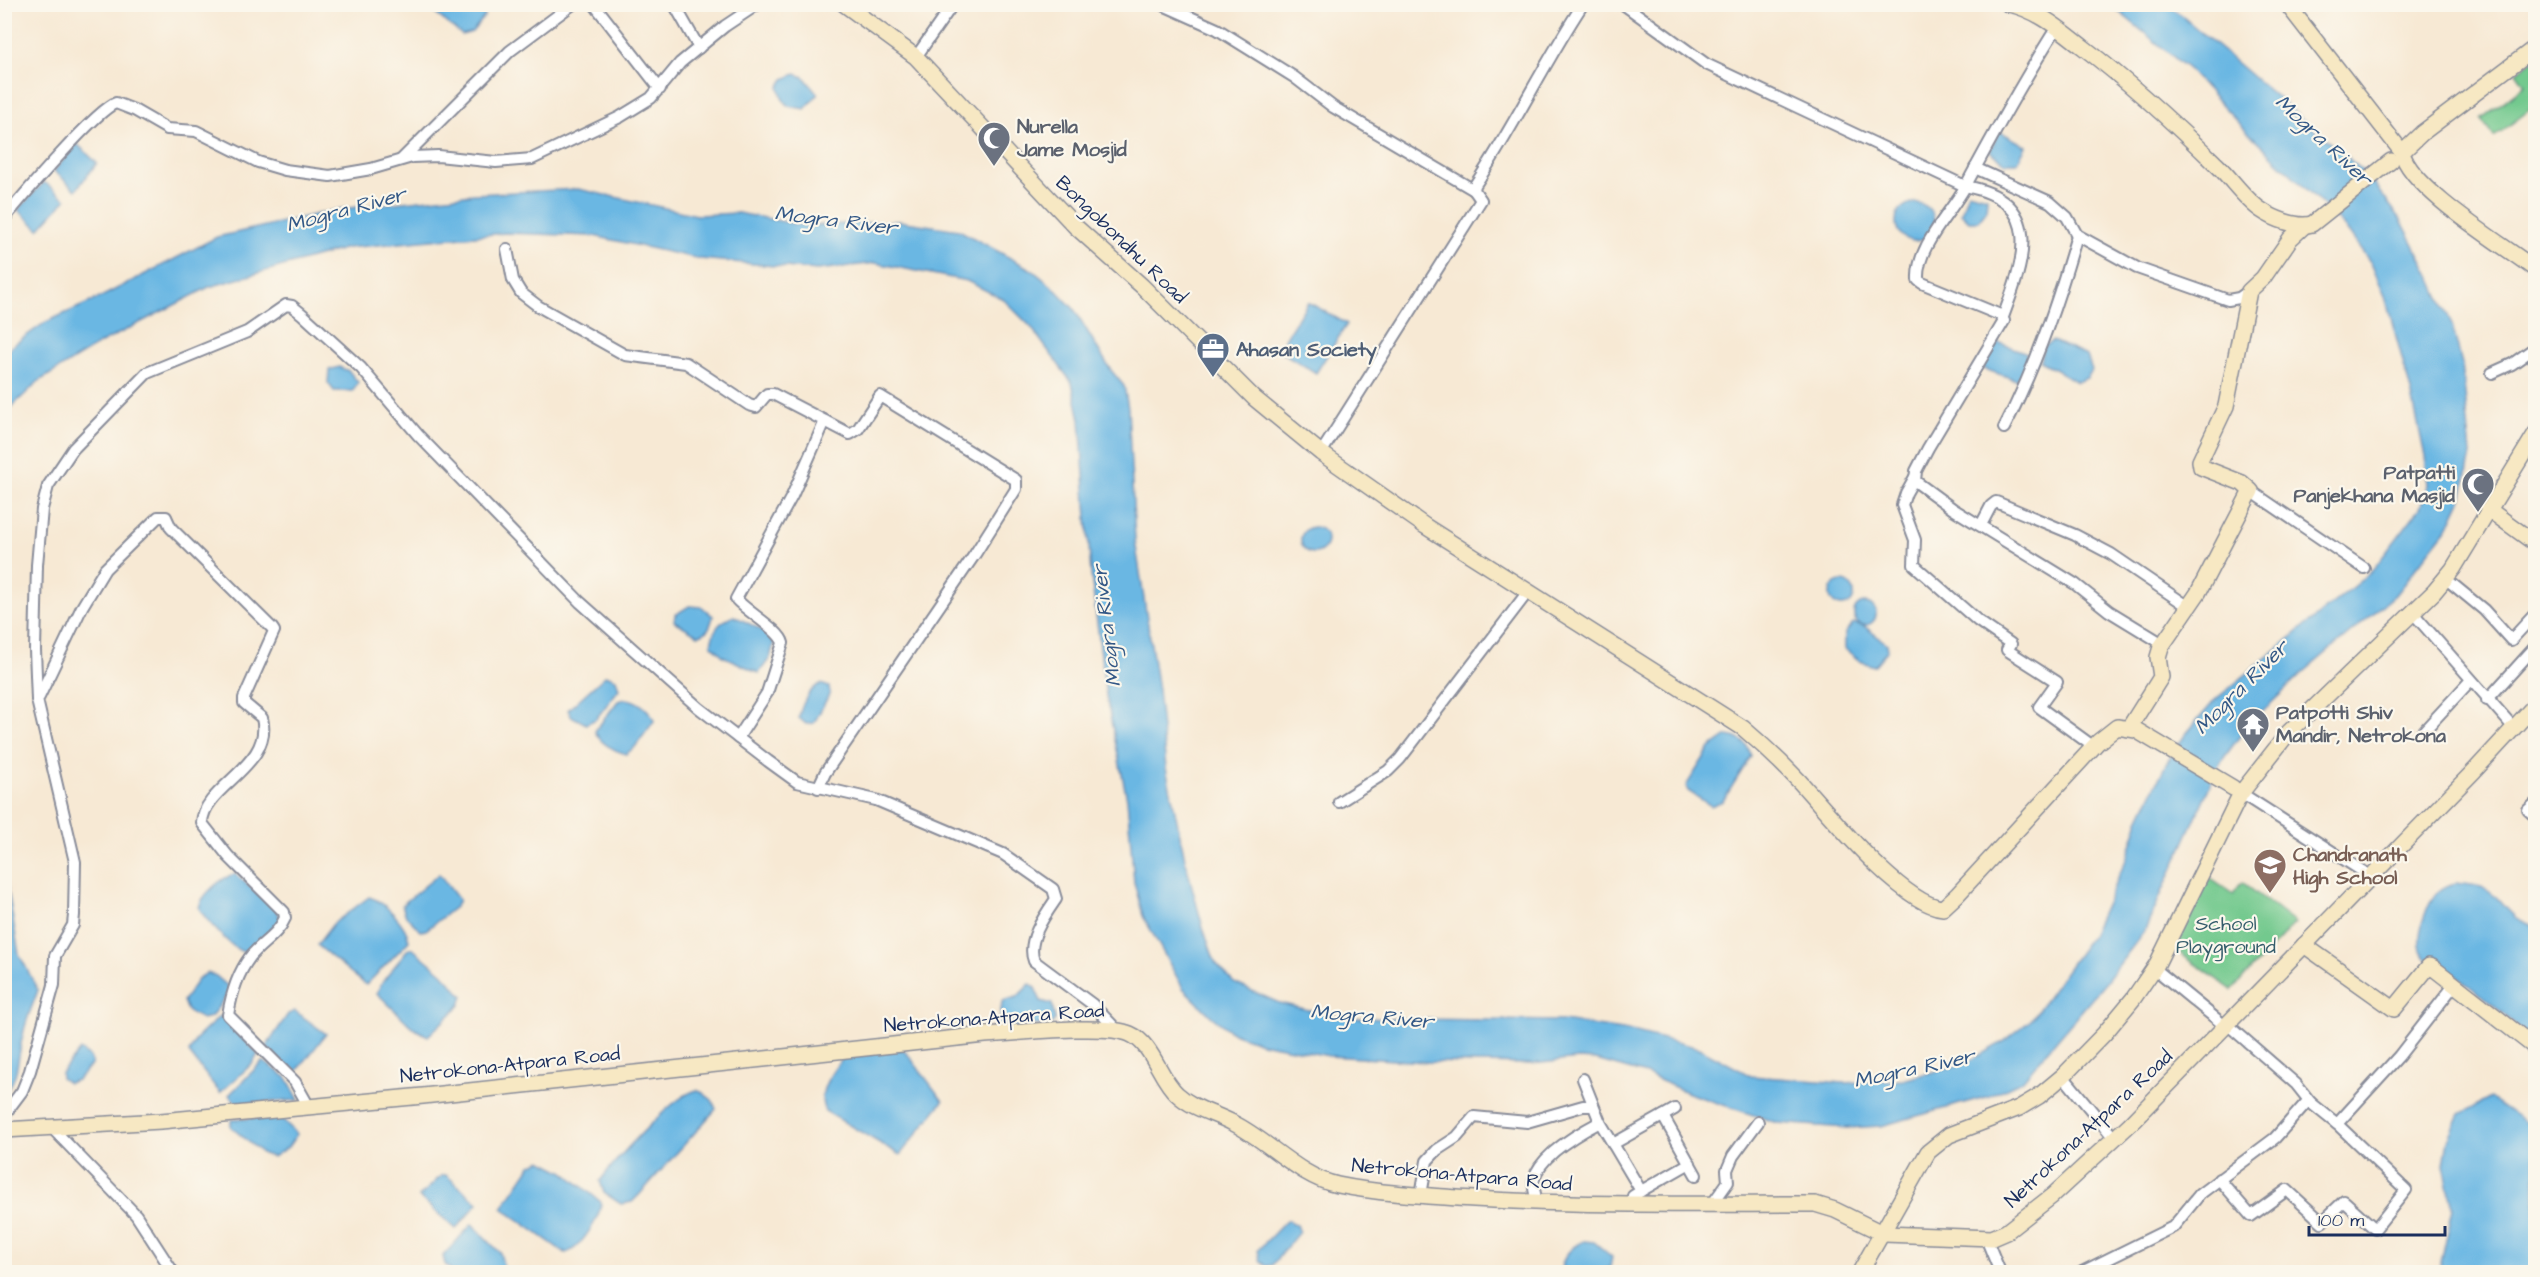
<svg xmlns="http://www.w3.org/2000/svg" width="2540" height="1277" font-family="'Architects Daughter',sans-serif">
	<rect width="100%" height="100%" fill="#fbf7ec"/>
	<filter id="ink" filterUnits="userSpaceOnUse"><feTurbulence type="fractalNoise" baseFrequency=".0167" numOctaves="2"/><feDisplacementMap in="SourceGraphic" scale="12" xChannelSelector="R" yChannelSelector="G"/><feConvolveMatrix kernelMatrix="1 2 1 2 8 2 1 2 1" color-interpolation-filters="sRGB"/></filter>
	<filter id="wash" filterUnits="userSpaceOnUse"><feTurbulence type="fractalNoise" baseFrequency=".008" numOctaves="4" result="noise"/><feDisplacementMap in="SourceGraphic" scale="24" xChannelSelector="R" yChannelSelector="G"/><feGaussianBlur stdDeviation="1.35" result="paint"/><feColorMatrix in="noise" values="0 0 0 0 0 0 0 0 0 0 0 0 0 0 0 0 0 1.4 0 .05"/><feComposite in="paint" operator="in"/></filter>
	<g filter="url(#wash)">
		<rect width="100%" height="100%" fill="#f7e9d4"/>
		<g fill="#73c98e" stroke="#477c76" stroke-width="1.5">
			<path d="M2535,58V106L2494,137L2481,119L2525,85L2516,72Z"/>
			<path d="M2208,877L2233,894L2242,882L2295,923L2232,990L2174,949Z"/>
		</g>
		<g fill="#6ab7e3" stroke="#4273a0" stroke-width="1.5">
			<path d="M429,5H477L484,11L485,16L472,32L462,35L431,10Z"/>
			<path d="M2111,5H2169L2363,171L2400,218L2431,277L2452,325L2462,364L2471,454L2462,498L2449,526L2395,595L2305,671L2248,725L2220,763L2145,930L2106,982L2022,1081L1989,1096L1881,1126L1847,1128L1777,1123L1688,1093L1646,1074L1596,1060L1579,1059L1531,1064L1427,1062L1329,1056L1261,1043L1233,1033L1212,1017L1183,988L1143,916L1134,882L1127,799L1106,696L1091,574L1080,419L1072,383L1031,327L1003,299L967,281L876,263L817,270L700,259L594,236L505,233L347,248L209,287L99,344L39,381L5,413V355L12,346L46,322L97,299L217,237L340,209L474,194L578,189L697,215L738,213L806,226L899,221L959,230L1032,270L1053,287L1074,309L1110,369L1124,386L1128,408L1135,540L1158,690L1166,768L1186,864L1203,928L1215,962L1234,983L1279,1003L1343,1018L1563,1021L1636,1032L1699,1048L1751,1076L1844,1083L1903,1080L1966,1063L2003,1042L2031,1020L2091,936L2127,858L2139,820L2166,764L2185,735L2216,699L2371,572L2420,508L2428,485L2425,456L2411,391L2385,296L2371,263L2344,226L2246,130L2188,69Z"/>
			<path d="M795,74L804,77L818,94L805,109L788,106L782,98L779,87L784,79Z"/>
			<path d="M1999,131L2026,146L2017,163H2006L1990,151Z"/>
			<path d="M77,144L97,163L76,190L54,171Z"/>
			<path d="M44,182L66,199L39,229L18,210Z"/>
			<path d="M1968,192L1987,197L1986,211L1978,221H1969L1961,213Z"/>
			<circle cx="1915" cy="222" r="19"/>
			<path d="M1308,302L1347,324L1316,373L1278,350Z"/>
			<path d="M2053,341L2087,356L2092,370L2087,378L2077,382L2040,361L2043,346Z"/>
			<path d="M1997,342L2027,353V367L2017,380L1984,369L1983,366Z"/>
			<path d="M339,367L349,371L358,382L353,391H334L328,383L329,370Z"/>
			<circle cx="1314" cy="540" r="13"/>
			<circle cx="1842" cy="594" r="12"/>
			<circle cx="1865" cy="614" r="11"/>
			<path d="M689,606L702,607L713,616C711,625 708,634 698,635L674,621L675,615Z"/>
			<path d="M734,616L764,631L774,642L770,658L759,673L723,656L711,644C714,627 720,622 734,616Z"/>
			<path d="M1854,623L1864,626L1887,644L1888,650L1874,666L1860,661L1845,649V633Z"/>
			<path d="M606,675L616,679L619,689L596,719L586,724L571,716L568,710L572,706Z"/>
			<path d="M821,684L829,687L830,693L814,723L806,724L799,718C801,706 809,688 821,684Z"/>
			<path d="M625,699C636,699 651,710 654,721L635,747L626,754C615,751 599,743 595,731L618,701Z"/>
			<path d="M1727,736C1740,737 1748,743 1751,756L1723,801L1711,806L1688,791L1686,786L1710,748Z"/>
			<path d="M4,868L19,954L38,990C33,1005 26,1019 23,1035C18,1052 19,1080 5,1092Z"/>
			<path d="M235,874L275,908L282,920L251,951C247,951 245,953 241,951C231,947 204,918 199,908C201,895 222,877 235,874Z"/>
			<path d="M439,874L459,900L455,907L426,930L421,931L406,916L402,905Z"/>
			<path d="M2456,883C2497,887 2488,891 2515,917C2520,921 2529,923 2535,928V1043C2508,1018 2481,993 2450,972C2441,967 2428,963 2423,954C2416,943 2422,921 2427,909C2432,896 2441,886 2456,883Z"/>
			<path d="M369,897C384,901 407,925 409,941L366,985L317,945L333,924Z"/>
			<path d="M412,948L442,973L463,996L460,1005L428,1036L413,1028L377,993L381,984L407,950Z"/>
			<path d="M207,973L216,976L231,989L211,1017L202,1019L187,1011L183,1001L199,978Z"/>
			<path d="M1030,984L1034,986L1041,1001L1052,1004L1055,1019L1052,1024L992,1028L1000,1021L1002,1001L1017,997Z"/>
			<path d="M295,1011L326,1034L294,1075L266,1047L288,1014Z"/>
			<path d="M220,1016L224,1017L258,1054L253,1063L220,1093L189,1053L196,1039Z"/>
			<path d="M899,1048L906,1052L943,1101L900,1155L825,1111C815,1092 834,1069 846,1054Z"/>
			<path d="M80,1050L90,1057L92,1064L77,1080L68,1083L61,1078V1073Z"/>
			<path d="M263,1061L287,1078L299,1100L237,1104L229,1095Z"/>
			<path d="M699,1090L712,1100L716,1109L640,1194L632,1202L621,1204L604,1193L600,1181C614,1162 677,1090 699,1090Z"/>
			<path d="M2490,1098L2535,1129V1272H2439L2453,1208L2444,1165L2448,1140L2460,1114Z"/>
			<path d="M279,1116L297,1134L288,1147L273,1157L263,1154L231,1127V1120Z"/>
			<path d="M541,1160L564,1172L601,1202C601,1217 579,1251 565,1253L502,1208L531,1165Z"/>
			<path d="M446,1175L478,1203L456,1229L419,1197L441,1176Z"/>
			<path d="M1287,1220L1296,1225L1299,1232L1272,1265L1266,1266L1260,1260L1258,1250Z"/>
			<path d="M472,1224L500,1253L505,1272H453L445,1264L443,1256Z"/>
			<path d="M1584,1241L1594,1242L1612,1257L1610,1267L1602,1272H1561C1562,1257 1570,1247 1584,1241Z"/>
		</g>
	</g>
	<g filter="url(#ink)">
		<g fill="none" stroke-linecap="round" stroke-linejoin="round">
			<defs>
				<g id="street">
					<path d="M594,4L660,89"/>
					<path d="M674,4L699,48"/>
					<path d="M1161,4L1217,29L1294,77L1333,107L1474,190"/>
					<path d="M1623,4L1706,64L1965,186C2046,201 2024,261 2003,317"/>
					<path d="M2057,27C2024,79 1994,133 1965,187C1950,214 1916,247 1918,280L1922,283L2000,315L2004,321L1928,448L1916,471L1915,481L1953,509L2075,584L2109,611L2163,644"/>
					<path d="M916,57L953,4"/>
					<path d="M402,159L510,51L573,4"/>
					<path d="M1975,168L2050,202L2067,217L2077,235L2137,268L2228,300L2239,298L2249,291"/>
					<path d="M4,219C20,199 97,109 116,103L134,110L167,129L196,131L258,162L285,170L330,176L371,169L412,157L438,156L496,162L532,159L620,117L651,98L680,63L725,26L758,4"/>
					<path d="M507,249L513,280L521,293L538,306L625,355L686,363L749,405L756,407L767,394H773L850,434L858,429L880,396L1016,480V489L975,554L825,773L818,788"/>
					<path d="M2492,373L2512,364L2536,347"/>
					<path d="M2004,428C2036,367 2058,302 2077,235"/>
					<path d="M1321,453L1481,200L1474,190L1475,185C1514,127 1544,63 1583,4"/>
					<path d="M1915,477L1906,493L1902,505L1915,540L1914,565L1978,621L2011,644L2007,650L2057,682L2039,707L2094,747"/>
					<path d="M2251,491L2364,568"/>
					<path d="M1981,525L1991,506L1996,502L2001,504L2075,535L2111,554L2189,607"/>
					<path d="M2445,578L2484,610L2511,640L2536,613"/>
					<path d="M2413,613L2514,728"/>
					<path d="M39,697L82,607L105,569L158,517H166L171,528L272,628L274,631L244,698V703L262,718C274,766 203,786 202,823L228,856L284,912L285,918C278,935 261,943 250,957C238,973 231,996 228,1015L295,1082L308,1105"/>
					<path d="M2487,700L2536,646"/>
					<path d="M2422,733L2471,680"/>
					<path d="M738,738L767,693L783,643C780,630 747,612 736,599L792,496L825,421"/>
					<path d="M2236,790L2370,876"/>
					<path d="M1339,802L1388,771L1400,759L1527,593"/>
					<path d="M2536,803L2528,810L2536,817"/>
					<path d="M2154,968L2225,1026"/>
					<path d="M2227,1024L2296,1084L2311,1103"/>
					<path d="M2063,1076L2114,1138"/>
					<path d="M1583,1079L1600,1122L1641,1191L1633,1196L1637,1205"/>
					<path d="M4,1115L22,1091L30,1071L54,985L55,956L73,925L74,915L75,862L37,700L35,650L37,565L42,509L48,486L73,449L147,373L247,332L286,305L292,306L302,314L361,368L418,435L580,602L699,708L768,761L797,782L876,800L1003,854L1053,889L1056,899C1045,915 1026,941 1034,961L1092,1004L1117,1030"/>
					<path d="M1663,1116L1696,1175"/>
					<path d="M51,1127L136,1215L173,1272"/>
					<path d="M1613,1144L1675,1109"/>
					<path d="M2219,1179L2251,1216L2287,1190L2322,1222L2344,1201L2375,1229L2406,1190L2337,1124"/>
					<path d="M1641,1191L1690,1163"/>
					<path d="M1421,1195L1427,1161L1437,1150L1457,1137L1474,1117L1527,1122L1583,1106H1593"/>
					<path d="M1537,1203C1536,1196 1532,1186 1534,1179C1540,1155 1579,1133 1600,1122"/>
					<path d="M1713,1203L1728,1182L1727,1170L1733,1156L1758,1122"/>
					<path d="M1986,1238L2000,1272"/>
					<path d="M2082,1272L2173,1227L2200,1194L2275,1138L2306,1103H2311L2337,1124L2399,1056L2455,984"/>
				</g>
				<g id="secondary">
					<path d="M844,4L916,57L1076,227L1142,286L1254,398L1321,453L1425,526L1743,728C1763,745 1782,763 1800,782C1828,813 1903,905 1943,908L1957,895L2098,742L2117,727L2136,730L2233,788"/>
					<path d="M2008,4C2037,9 2061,30 2083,47C2132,84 2176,125 2220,168C2233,181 2245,199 2261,210C2274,219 2297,228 2312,224L2391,161"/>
					<path d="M2287,4L2402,152"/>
					<path d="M2536,47L2422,133L2402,152C2410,189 2505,246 2536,270"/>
					<path d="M2488,509L2536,544"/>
					<path d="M2129,728L2161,677L2158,657L2161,647L2198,593L2251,491L2242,483L2201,467L2200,461L2226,406L2249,291L2263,278L2290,239L2304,226"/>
					<path d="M2304,945L2394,1009L2429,966L2432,967L2536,1048"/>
					<path d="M4,1130L161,1121L423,1096L985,1035C1016,1033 1106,1023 1130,1034C1153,1044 1159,1078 1177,1094C1193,1109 1214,1113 1233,1123C1268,1140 1299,1177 1338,1185C1382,1194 1430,1196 1474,1199C1588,1206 1701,1204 1815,1204L1835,1210L1884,1234L1992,1238L2006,1232L2052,1196L2130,1124L2474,771L2536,704"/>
					<path d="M1860,1272L1928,1152L1949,1135L2019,1108L2039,1096L2063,1076L2104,1034L2133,999L2157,964L2241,793L2289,732L2434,592L2453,569L2536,433"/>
				</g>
			</defs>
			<use href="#street" stroke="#898c99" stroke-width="14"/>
			<use href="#secondary" stroke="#898c99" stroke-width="18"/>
			<use href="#street" stroke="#fff" stroke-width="10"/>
			<use href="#secondary" stroke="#f7e8c3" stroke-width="15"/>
		</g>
	</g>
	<defs>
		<symbol id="mosque-pin" viewBox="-11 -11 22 30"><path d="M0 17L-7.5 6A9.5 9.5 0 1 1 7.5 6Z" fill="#6b7280" stroke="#fbf7ec"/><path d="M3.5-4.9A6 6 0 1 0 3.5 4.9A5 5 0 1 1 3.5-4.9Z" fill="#fff"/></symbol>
		<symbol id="office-pin" viewBox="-11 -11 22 30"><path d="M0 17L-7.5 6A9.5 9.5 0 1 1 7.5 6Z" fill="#5c6f8a" stroke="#fbf7ec"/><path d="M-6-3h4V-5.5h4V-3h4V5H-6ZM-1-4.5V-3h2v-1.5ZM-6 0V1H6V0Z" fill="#fff"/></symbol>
		<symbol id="temple-pin" viewBox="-11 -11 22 30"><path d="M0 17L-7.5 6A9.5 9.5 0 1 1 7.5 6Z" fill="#6b7280" stroke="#fbf7ec"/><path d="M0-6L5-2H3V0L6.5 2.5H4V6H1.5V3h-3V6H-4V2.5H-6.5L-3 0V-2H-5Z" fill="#fff"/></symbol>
		<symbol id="school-pin" viewBox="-11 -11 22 30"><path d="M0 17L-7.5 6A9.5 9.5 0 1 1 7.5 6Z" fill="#8d6e63" stroke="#fbf7ec"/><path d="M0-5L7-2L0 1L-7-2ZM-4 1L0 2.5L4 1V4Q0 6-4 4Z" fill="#fff"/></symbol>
	</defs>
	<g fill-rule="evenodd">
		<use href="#mosque-pin" x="975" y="119" width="38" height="52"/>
		<use href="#office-pin" x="1194" y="330" width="38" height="52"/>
		<use href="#mosque-pin" x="2459" y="465" width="38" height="52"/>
		<use href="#temple-pin" x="2234" y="705" width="38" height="52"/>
		<use href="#school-pin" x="2251" y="846" width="38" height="52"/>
	</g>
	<g text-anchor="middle" stroke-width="4.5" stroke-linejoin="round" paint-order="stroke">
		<g font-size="20" font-weight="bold" fill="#5b616d" stroke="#fbf7ec" text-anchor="start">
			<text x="1017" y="133">Nurella<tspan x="1017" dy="23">Jame Mosjid</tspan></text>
			<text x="2455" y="479" text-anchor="end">Patpatti<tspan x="2455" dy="23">Panjekhana Masjid</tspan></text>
			<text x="2276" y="719">Patpotti Shiv<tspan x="2276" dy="23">Mandir, Netrokona</tspan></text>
		</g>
		<g font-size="20" fill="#1b2f5e" stroke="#fbf7ec">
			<text transform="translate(1122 239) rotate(44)" y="7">Bongobondhu Road</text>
			<text transform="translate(994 1017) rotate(-4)" y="7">Netrokona-Atpara Road</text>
			<text transform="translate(510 1064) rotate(-6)" y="7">Netrokona-Atpara Road</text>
			<text transform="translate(2088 1128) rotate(-43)" y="7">Netrokona-Atpara Road</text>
			<text transform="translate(1462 1174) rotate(5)" y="7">Netrokona-Atpara Road</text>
		</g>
		<g font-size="20" font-weight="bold" fill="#4e5e75" stroke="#fbf7ec" text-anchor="start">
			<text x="1236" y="356">Ahasan Society</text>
		</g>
		<g font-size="20" font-weight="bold" fill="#785e54" stroke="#fbf7ec" text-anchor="start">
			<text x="2293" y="861">Chandranath<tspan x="2293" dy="23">High School</tspan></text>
		</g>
		<g font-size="20" fill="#355d6c" stroke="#fbf7ec">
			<text x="2226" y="930">School<tspan x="2226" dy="23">Playground</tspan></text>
		</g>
		<g font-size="21" font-style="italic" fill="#335886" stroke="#fbf7ec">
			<text transform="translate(2324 140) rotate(43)" y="7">Mogra River</text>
			<text transform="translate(346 209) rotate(-15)" y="7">Mogra River</text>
			<text transform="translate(836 220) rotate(7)" y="7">Mogra River</text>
			<text transform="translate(1106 626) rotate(-97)" y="7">Mogra River</text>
			<text transform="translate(2241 687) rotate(-45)" y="7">Mogra River</text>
			<text transform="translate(1372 1016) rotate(5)" y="7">Mogra River</text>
			<text transform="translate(1914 1068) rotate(-12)" y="7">Mogra River</text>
		</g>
	</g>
	<rect width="2540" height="1277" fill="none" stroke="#fbf7ec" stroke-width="24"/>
	<path d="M2309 1226v9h136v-9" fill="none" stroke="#1b2f5e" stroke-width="3"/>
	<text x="2318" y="1226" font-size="18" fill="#1b2f5e" stroke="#fbf7ec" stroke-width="4.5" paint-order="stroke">100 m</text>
</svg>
